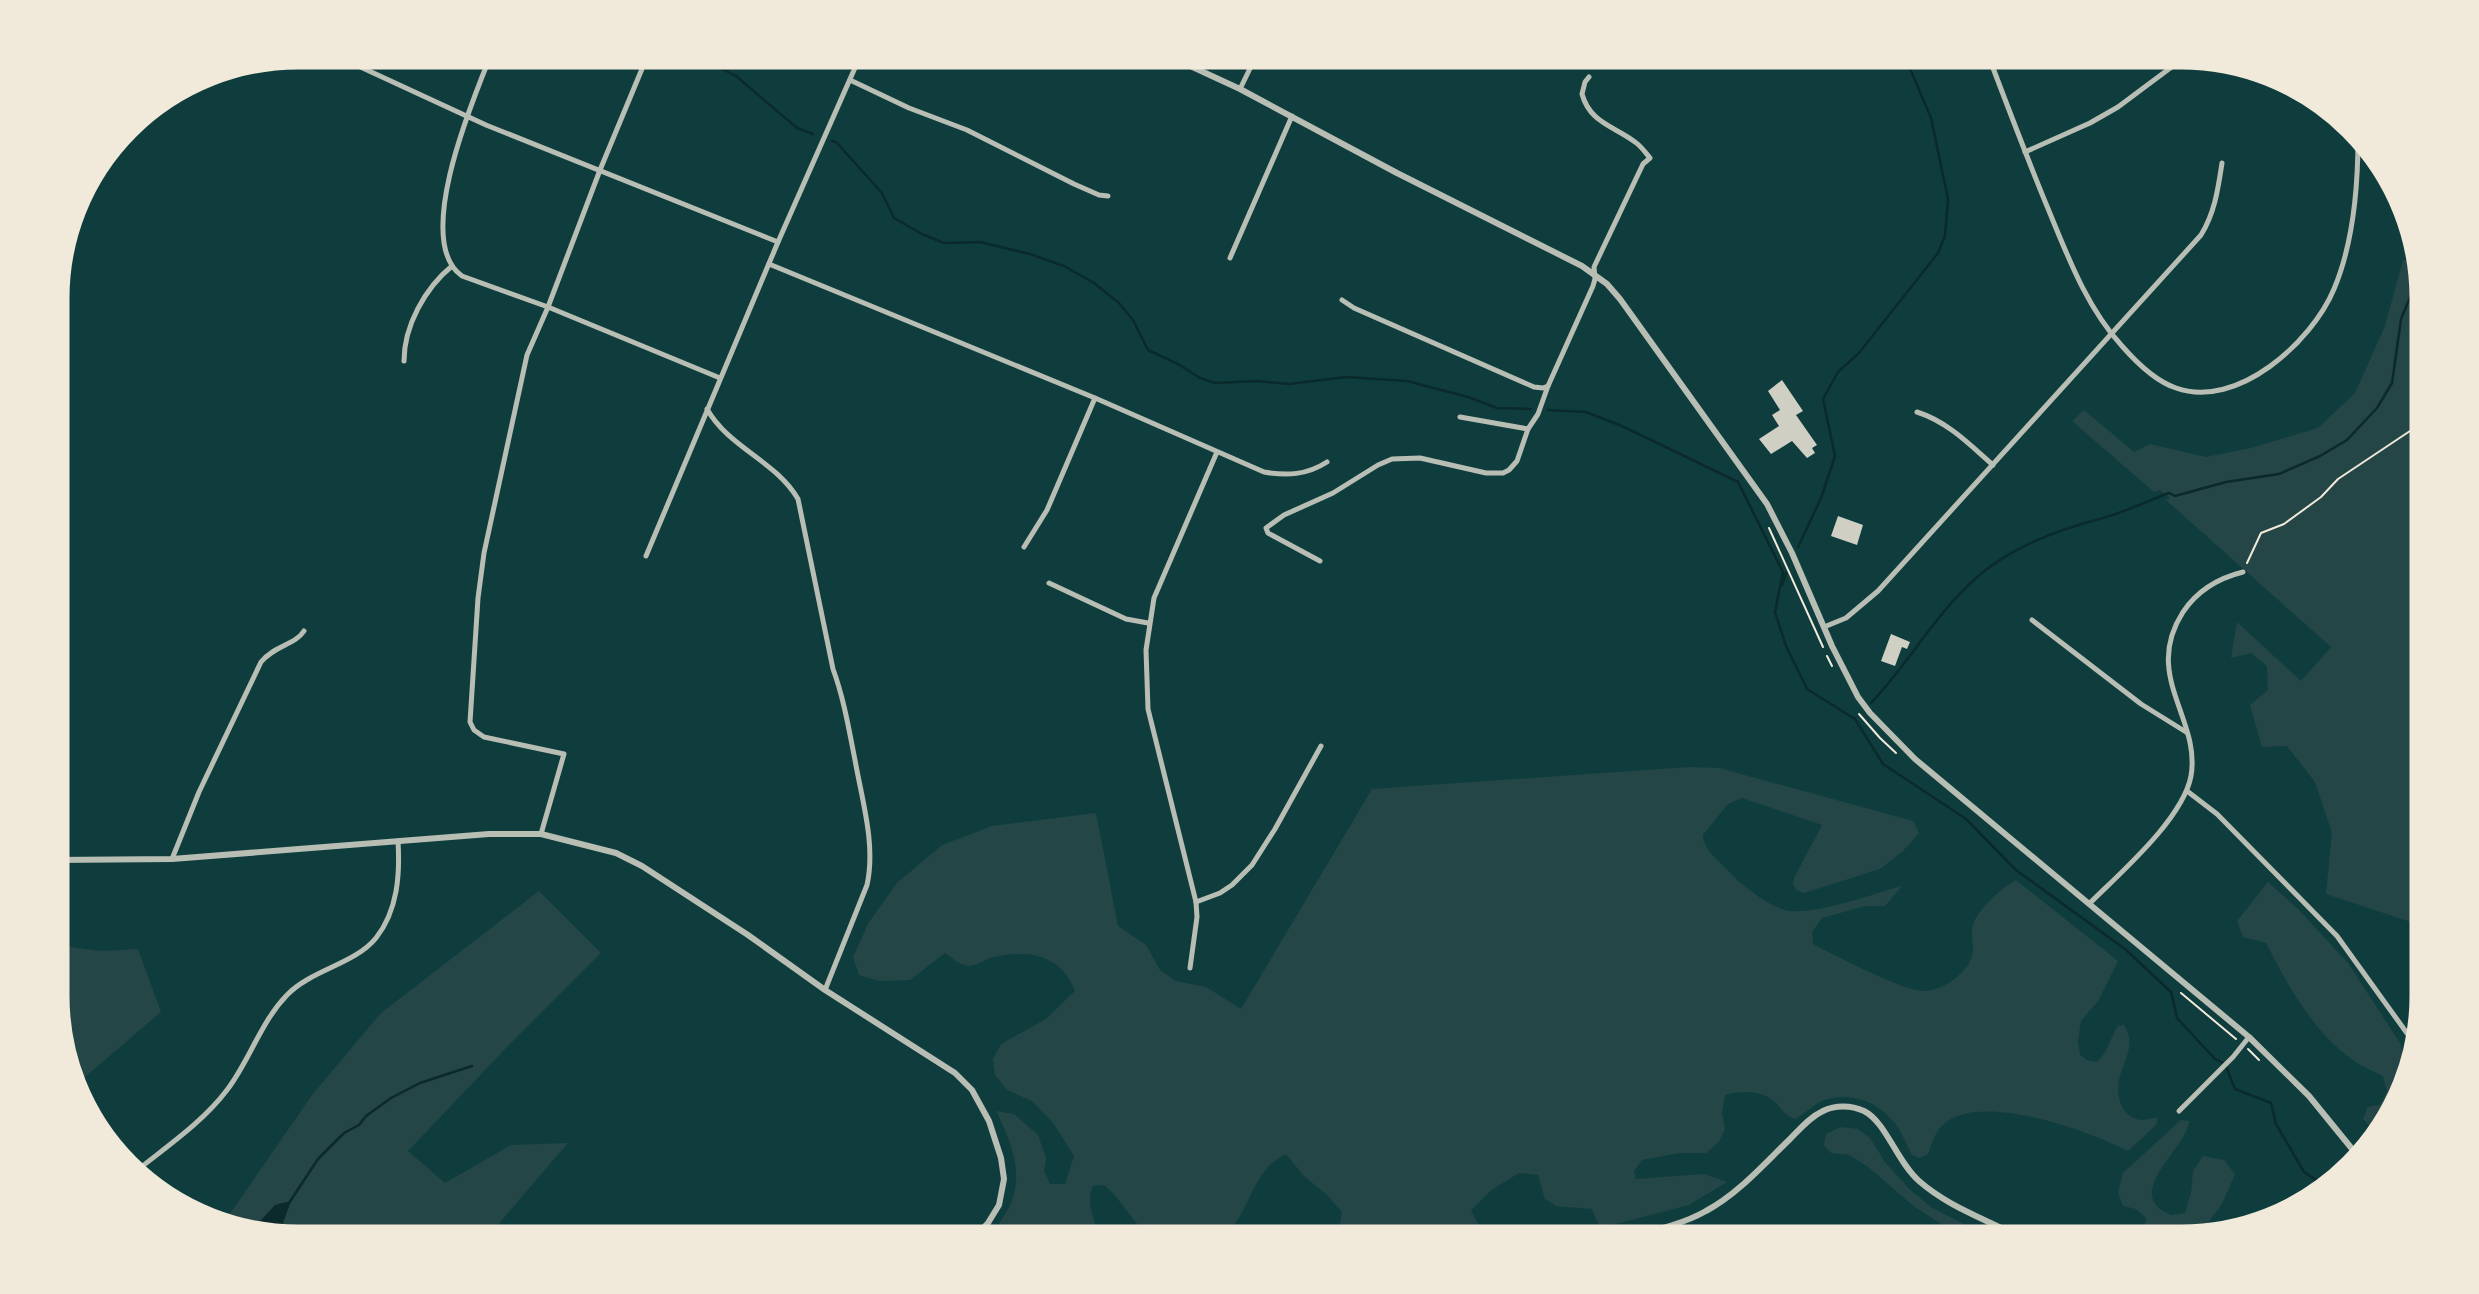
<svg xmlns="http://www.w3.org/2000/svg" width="2479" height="1294" font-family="Mulish,sans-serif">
	<rect width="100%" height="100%" fill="#0f3d3e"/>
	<g fill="#244646">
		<path d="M2403,260L2423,262L2424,266L2426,927L2326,894L2332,833L2315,782L2287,746L2262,747L2250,705L2268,690L2267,666L2251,653L2231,658L2237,622L2301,681L2331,647L2166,500L2170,498L2160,490L2154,492L2072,421L2084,410L2134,452L2150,444L2206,457L2251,448L2318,428L2355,393L2385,326Z"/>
		<path d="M1689,767L1719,768L1913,821L1919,833L1903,851L1880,869L1804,893L1796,890L1793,884L1795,876L1822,825L1742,798L1728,804L1703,835C1703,849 1717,859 1726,869C1739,883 1771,909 1790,911C1819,914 1872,894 1902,886L1885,906H1865L1822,918L1812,932L1813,944C1835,955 1903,991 1923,991C1944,991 1973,970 1973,949C1973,940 1970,931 1974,922C1980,908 2002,887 2016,880L2118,961L2098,1001L2081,1021L2078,1041L2080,1055L2089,1061L2097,1062C2108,1052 2110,1038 2118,1026L2124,1025C2136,1043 2125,1059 2120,1076C2115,1093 2120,1117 2141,1120C2145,1120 2152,1118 2157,1118V1124L2128,1151C2089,1131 1985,1093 1946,1122C1936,1129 1932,1143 1928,1154L1920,1158L1912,1155C1906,1144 1901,1130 1893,1121C1875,1099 1844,1090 1818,1103C1810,1108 1803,1115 1795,1119C1785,1115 1785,1113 1778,1105C1765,1090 1743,1090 1725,1095L1722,1113L1725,1129L1719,1142L1706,1153H1680L1642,1160L1634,1171L1636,1179L1704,1174L1727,1182L1689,1205L1600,1228L1592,1209L1556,1206L1545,1199L1538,1175L1519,1173L1490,1191L1471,1210L1477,1222L1493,1237L1490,1241H1476L1432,1227L1400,1237L1397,1241H1343L1339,1229L1342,1212L1327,1195L1303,1175L1286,1154C1281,1157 1273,1161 1269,1166C1239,1199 1249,1241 1189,1241C1179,1241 1165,1242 1156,1239C1136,1230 1122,1199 1104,1185L1093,1186C1084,1206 1099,1220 1095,1241H988C995,1228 1005,1217 1011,1203C1024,1172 1010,1139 996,1111L1014,1114L1038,1135L1046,1158L1044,1171L1050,1184H1065L1074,1156L1054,1124L1032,1101L1007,1090L995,1075L993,1059L1001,1044L1046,1019L1075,991C1062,955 1029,949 994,957C983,959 976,969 964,965C957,963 951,957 945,953L910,980L879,981L859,975L853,957L869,922L897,883L942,845L992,826L1096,813L1118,926L1146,945L1160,970L1176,981L1206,987L1241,1009L1372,789Z"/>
		<path d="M2268,882L2297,908L2348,963L2400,1043L2409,1070L2401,1105L2376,1133L2363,1119L2368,1107L2380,1105L2387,1091L2383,1076C2374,1071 2363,1067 2354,1061C2314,1033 2288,986 2266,943L2243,937L2237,921Z"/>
		<path d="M539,891L601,953L506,1048L408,1151L445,1183L511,1145L568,1143L484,1241H298L223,1224L312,1095L381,1013Z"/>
		<path d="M54,945L101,951L138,949L161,1012L77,1084L55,1029Z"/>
		<path d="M2181,1120L2189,1121C2188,1145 2136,1182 2157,1206C2160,1210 2167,1213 2171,1215L2185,1213L2191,1193L2193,1171L2203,1156L2224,1160L2235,1174L2222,1204L2201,1232L2203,1239L2143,1241L2146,1218L2136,1209L2123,1206L2118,1192L2123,1173Z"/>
		<path d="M1841,1127L1858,1129L1870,1138L1885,1162L1910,1190L1931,1207L1996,1241H1968L1915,1207L1867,1166L1849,1155L1831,1153L1824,1145L1826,1134Z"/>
	</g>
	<path fill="#0a2a2b" d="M291,1201L278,1237L251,1231L275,1205Z"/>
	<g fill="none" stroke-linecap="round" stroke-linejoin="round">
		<g stroke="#0a2a2b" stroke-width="2.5">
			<path d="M689,52L736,76L797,128L813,134"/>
			<path d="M832,141L836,142L882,193L894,218L922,234L944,243L980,242L1030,254L1064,266L1094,283L1119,303L1133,320L1148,350L1178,364L1200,378L1215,383L1257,381L1289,384L1346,377L1407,381L1468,397L1497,408L1531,409"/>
			<path d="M1548,410L1586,412L1622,426L1738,482L1783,572L1775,612L1786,646L1807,689L1855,719L1883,764L1966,819L2016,870L2125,949L2171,992L2177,1018L2215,1059L2225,1064L2235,1089L2271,1103L2276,1124L2304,1172L2328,1188"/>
			<path d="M1798,547L1821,498L1835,456L1823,399L1838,372L1859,353L1938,253L1945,236L1948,199L1931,118L1903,52"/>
			<path d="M1782,585L1786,573"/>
			<path d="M1871,703C1908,664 1934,616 1974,580C2008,548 2060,529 2103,518C2125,512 2147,501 2169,493L2175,496L2226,482L2279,474L2320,456L2347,440L2377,408L2392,383L2401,319L2424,264"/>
			<path d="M289,1203L318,1159L344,1133L359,1125L366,1116L391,1098L420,1083L472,1066"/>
		</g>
	</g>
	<g fill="#cfcfc3">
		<path d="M1782,380L1803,411L1796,415L1817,445L1812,448L1815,453L1807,458L1792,441L1771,454L1759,439L1779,426L1772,415L1780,410L1768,391Z"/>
		<path d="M1838,516L1863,525L1857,545L1831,536Z"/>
		<path d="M1891,634L1910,642L1907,649L1902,647L1895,666L1881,661Z"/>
	</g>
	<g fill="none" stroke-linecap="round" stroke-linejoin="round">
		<g stroke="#f1e9da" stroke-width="2">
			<path d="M1140,52L1155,59"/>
			<path d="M1769,528L1823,647"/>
			<path d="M2247,563L2261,533L2284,524L2321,497L2338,479L2425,421"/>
			<path d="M1827,656L1832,666"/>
			<path d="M1859,714L1880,738L1896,753"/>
			<path d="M2181,993L2236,1039"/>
			<path d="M2248,1049L2259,1060"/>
		</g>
		<g stroke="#b8beb3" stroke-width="5">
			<path d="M328,52L486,125L778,242"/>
			<path d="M492,52C474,97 412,241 462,276L548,307L720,378"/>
			<path d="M838,52L858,62"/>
			<path d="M1987,52C2007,105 2027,158 2049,211C2068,257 2087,308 2122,346C2136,362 2155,381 2176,388C2237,410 2312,342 2334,289C2353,244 2358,187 2358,138"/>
			<path d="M850,80L909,108L967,130L1074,184L1099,195L1108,196"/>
			<path d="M1240,89L1258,52"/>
			<path d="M2025,152L2090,123L2118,107L2189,54"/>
			<path d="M1230,258L1292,116"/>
			<path d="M769,264L1095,398L1264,472C1287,476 1307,475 1327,462"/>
			<path d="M54,277L87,200L100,160"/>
			<path d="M1342,300L1354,308L1534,387L1543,388L1548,386"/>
			<path d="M404,361C404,326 425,288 452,266"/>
			<path d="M707,409C729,448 776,461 798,499L833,669C844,699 849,730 855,760C862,800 876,845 867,885L825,990"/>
			<path d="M1917,412C1948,422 1969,444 1993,465"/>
			<path d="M1460,417L1528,429"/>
			<path d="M1024,547L1047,510L1095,398"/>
			<path d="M646,556L778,242L862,52"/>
			<path d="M1320,561L1268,533L1266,528L1284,515L1333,493L1378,465L1392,459L1420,458L1486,473H1503L1509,470L1517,461L1528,429L1538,414L1548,386L1593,286L1595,279L1594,267L1643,164L1650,158C1645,152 1641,146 1635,142C1614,126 1590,123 1582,94L1585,82L1589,77"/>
			<path d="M1049,583L1126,619L1148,623"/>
			<path d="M2032,620L2141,704L2186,732"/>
			<path d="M1824,627L1846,618L1878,591L2201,235C2215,212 2218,189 2222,163"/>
			<path d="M2187,791L2217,814L2337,936L2409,1036"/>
			<path d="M541,834L564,754L484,737L474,730L470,722L478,598L484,553L527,355L548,307L600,170L649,52"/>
			<path d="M172,859L199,792L261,662C275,645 295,645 304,631"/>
			<path d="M1196,902L1220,893L1232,885L1252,865L1275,829L1321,746"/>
			<path d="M2089,904C2120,873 2183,819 2191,776C2201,718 2142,676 2183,612C2197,591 2219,578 2243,572"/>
			<path d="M1190,968L1197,917L1196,902L1148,709L1146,650L1154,598L1217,452"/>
			<path d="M2179,1111L2233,1057L2249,1037"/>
			<path d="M135,1172C166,1147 203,1122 227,1090C250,1060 260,1023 287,995C311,970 355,964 376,938C398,910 400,874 398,841"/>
		</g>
		<g stroke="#b8beb3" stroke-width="6">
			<path d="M1160,52L1240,89L1397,173L1582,266L1607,284L1620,299L1767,504L1792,553L1832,646L1858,697L1870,713L1915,759L2249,1037L2309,1096L2357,1155"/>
			<path d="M54,860L172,859L489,834H541L616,853L642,866L748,935L825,990L955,1073L972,1090L989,1121L1001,1158L1004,1179L999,1205L988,1223L971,1241"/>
			<path d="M1609,1241C1642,1232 1676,1228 1706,1211C1738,1194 1764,1164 1790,1139C1800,1129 1810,1117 1823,1111C1835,1105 1851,1105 1864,1111C1886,1122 1897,1162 1919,1181C1951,1209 1990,1220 2026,1241"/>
		</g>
	</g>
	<path d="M0 0H2479V1294H0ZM298 65H2181A233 233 0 0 1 2414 298V996A233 233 0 0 1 2181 1229H298A233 233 0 0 1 65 996V298A233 233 0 0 1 298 65Z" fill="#f1e9da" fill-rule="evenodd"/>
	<path fill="none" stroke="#f1e9da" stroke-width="9" d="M298 65H2181A233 233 0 0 1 2414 298V996A233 233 0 0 1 2181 1229H298A233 233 0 0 1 65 996V298A233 233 0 0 1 298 65Z"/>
</svg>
